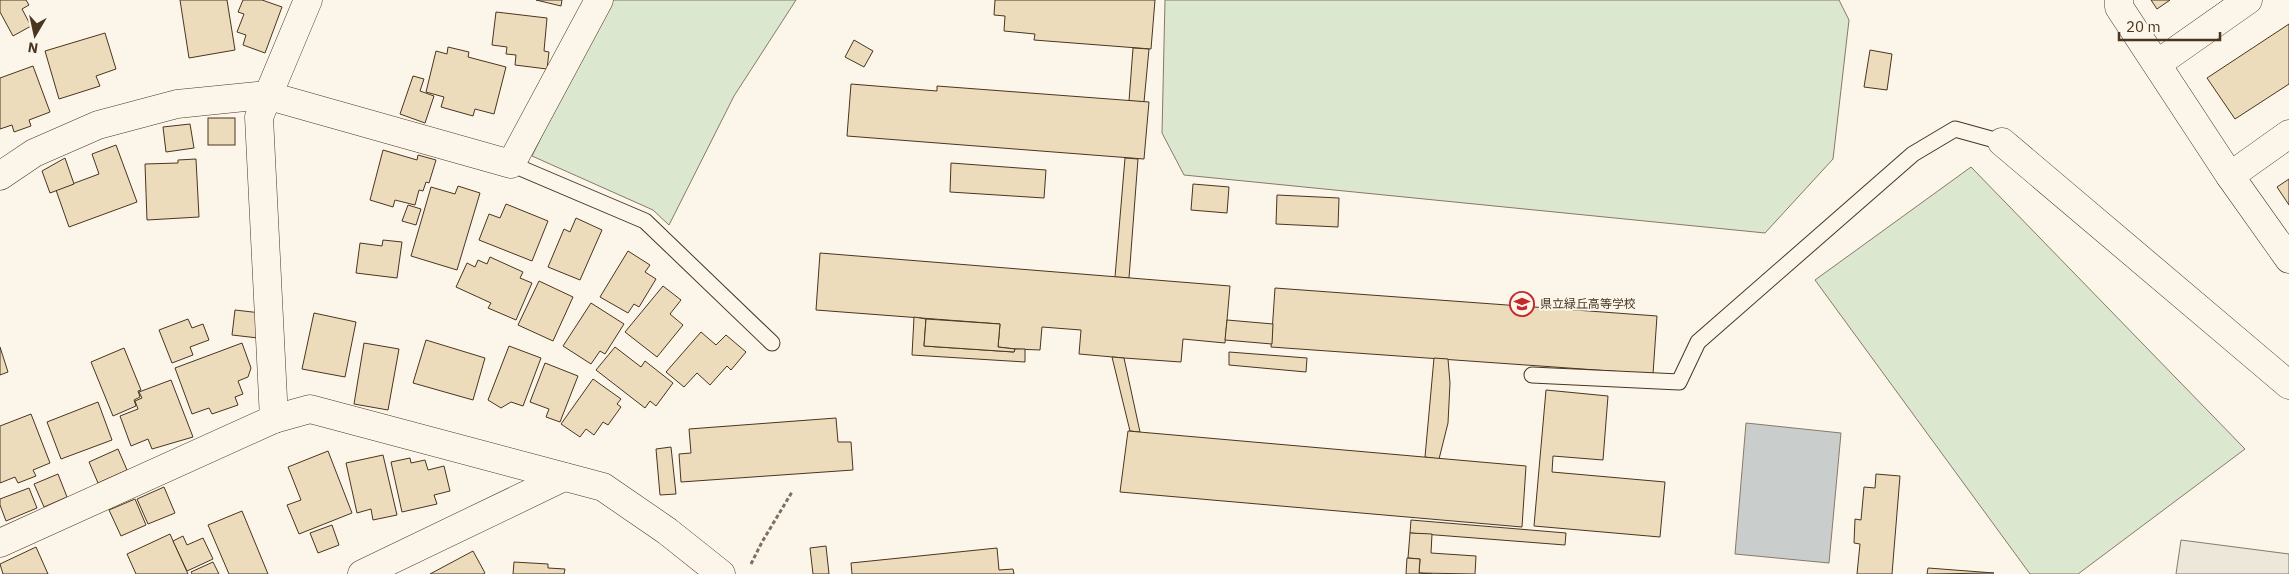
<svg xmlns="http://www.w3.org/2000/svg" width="2289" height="574" font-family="'IBM Plex Sans','Noto Sans JP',sans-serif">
	<rect width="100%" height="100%" fill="#fbf6e9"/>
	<g fill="#dce7d0" stroke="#887966">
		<path d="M608,0H796L734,96L669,225L653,210L532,156Z"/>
		<path d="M1165,0H1839L1849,20L1833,159L1765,233L1184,175L1162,133Z"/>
		<path d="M1971,167L2245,449L2078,574H2030L1815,280Z"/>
	</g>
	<path fill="#ede7d9" stroke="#887966" d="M2181,540L2289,554V574H2176Z"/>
	<path fill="#c9cecd" stroke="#887966" d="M1746,423L1841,433L1829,563L1735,554Z"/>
	<g fill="#ecdcbc" stroke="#4a3520">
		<path d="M0,0H26L29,5L22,9L31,26L13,36L0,12Z"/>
		<path d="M180,0H227L235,50L189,58Z"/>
		<path d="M243,0H262L282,7L265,53L243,45L246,35L237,32L244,14L238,12Z"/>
		<path d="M536,0H562L561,6Z"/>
		<path d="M995,0H1155L1151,49L1034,40L1035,34L1004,31L1005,16L994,15Z"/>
		<path d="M2151,0H2170L2157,9Z"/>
		<path d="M496,12L547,18L544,51L549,52L547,69L515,65L516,55L506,54L507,47L492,45Z"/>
		<path d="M2289,24V84L2235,119L2207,78Z"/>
		<path d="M105,33L116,69L96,76L100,86L59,99L45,51Z"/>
		<path d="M854,40L873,51L864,67L845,57Z"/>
		<path d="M448,47L469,52L468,57L506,67L494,114L475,109L473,116L441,107L444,97L426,92L436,51L447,54Z"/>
		<path d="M1133,48L1149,49L1144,102L1129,101Z"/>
		<path d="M1870,50L1892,54L1887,90L1864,87Z"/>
		<path d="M33,66L50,112L29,120L31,126L14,132L12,125L0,129V78Z"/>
		<path d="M413,76L424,79L420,91L434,96L425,123L400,114Z"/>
		<path d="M851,84L937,91V86L1149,102L1144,159L847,136Z"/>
		<rect x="208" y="118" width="27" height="27"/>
		<path d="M190,124L194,148L166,152L163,127Z"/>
		<path d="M116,145L137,202L69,227L56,190L99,174L92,154Z"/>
		<path d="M383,150L417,160L418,155L436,160L429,183L426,182L423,191L419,190L415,205L395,200L393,207L370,200Z"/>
		<path d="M65,158L74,184L50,193L42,171Z"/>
		<path d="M1125,158L1138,159L1129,278L1115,277Z"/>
		<path d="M196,159L199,217L147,220L145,164L178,163V160Z"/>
		<path d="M951,163L1046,170L1044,198L950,192Z"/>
		<path d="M2289,179V205L2277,187Z"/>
		<path d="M1193,184L1229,187L1227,213L1191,210Z"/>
		<path d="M458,186L480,193L457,270L411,256L431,187L455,194Z"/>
		<path d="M1277,195L1339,198L1338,227L1276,224Z"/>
		<path d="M506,204L548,221L532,261L479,240L489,214L500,218Z"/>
		<path d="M408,205L421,209L416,225L402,221Z"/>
		<path d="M576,218L602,230L580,280L548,267L564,229L570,232Z"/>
		<path d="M383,240L402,242L397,278L356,273L360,243L382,246Z"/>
		<path d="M628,251L650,265L645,272L656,279L639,307L634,304L628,313L600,297Z"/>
		<path d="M820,253L1230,286L1225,343L1183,339L1181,362L1124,358L1079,354L1081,330L1042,327L1040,350L1015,349L998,347L1000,324L816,310Z"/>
		<path d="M490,257L523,272L520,278L532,283L516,320L488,308L491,303L456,287L467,263L475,267L478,260L487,264Z"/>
		<path d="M539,281L573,297L553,341L518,325Z"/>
		<path d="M663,286L681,300L670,314L683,325L657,357L625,332Z"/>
		<path d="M1275,288L1657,316L1653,374L1271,347Z"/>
		<path d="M591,303L624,324L605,354L600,351L591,364L563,346Z"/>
		<path d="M235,310L261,313L258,338L232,335Z"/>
		<path d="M314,313L356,322L345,377L302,369Z"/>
		<path d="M914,317L926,319L924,346L1014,352L1015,349H1025V362L912,355Z"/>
		<path d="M188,319L192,328L203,324L209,340L190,347L193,355L172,363L159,330Z"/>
		<path d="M926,319L1000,324L998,347L1015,349L1014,352L924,346Z"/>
		<path d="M1227,320L1273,324L1272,344L1225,340Z"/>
		<path d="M701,332L716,345L726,335L746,352L731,370L727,366L710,385L697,373L684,387L666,372Z"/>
		<path d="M426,340L485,358L473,400L413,383Z"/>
		<path d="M242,343L251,368L248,377L238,381L243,394L235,397L238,405L212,414L209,408L192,414L175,368Z"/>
		<path d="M364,343L399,349L388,410L354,404Z"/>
		<path d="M509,346L541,358L523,406L511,402L501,408L488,400Z"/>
		<path d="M0,347L8,372L0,375Z"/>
		<path d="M615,347L641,367L645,361L673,383L656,406L650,401L645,408L596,370Z"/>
		<path d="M124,348L141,390L138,391L140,397L134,400L136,406L113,416L91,362Z"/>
		<path d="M1229,352L1307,358L1306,372L1229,365Z"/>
		<path d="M1112,357L1124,358L1140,432L1130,431Z"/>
		<path d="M1434,358L1448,359L1450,383L1448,423L1439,459L1425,457Z"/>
		<path d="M545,363L578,376L560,422L546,417L549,409L530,402Z"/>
		<path d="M593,379L621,399L617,404L621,407L608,425L603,422L594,435L586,429L580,437L561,424Z"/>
		<path d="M171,380L193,437L152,449L148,439L131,446L120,416L138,409L135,401L142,398L139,392Z"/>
		<path d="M1546,390L1608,396L1603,460L1553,456L1552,472L1665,482L1660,537L1534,526Z"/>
		<path d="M98,402L112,440L61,459L47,422Z"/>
		<path d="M31,414L50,463L33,470L36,476L18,483L15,477L0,483V426Z"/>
		<path d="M836,418L838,442H851L853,470L681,482L679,454L691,453L689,429Z"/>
		<path d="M1128,431L1526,466L1522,527L1120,492Z"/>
		<path d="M671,447L676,494L660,495L656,449Z"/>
		<path d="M118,449L127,470L98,483L89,462Z"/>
		<path d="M328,451L352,513L299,534L287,505L301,500L288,467Z"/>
		<path d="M383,455L397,515L373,520L371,509L357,513L346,463Z"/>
		<path d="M410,458L411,463L425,460L428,470L444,466L450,491L434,495L437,504L402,512L391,462Z"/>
		<path d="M58,474L67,497L44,507L34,484Z"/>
		<path d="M1876,474L1900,476L1892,574H1857L1860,544L1854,543L1855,519L1861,520L1864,487L1875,488Z"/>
		<path d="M164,487L175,513L148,524L137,499Z"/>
		<path d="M29,488L37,508L6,521L0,505V499Z"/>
		<path d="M135,499L146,525L121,536L109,510Z"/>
		<path d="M242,511L268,574H229L208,525Z"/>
		<path d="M1411,520L1566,533L1565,545L1410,533Z"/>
		<path d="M332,525L339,545L318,553L310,533Z"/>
		<path d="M1410,533L1432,534L1431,553L1476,556L1475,574L1419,573L1420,559L1408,558Z"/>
		<path d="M170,534L188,574H136L127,554Z"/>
		<path d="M183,536L187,545L203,538L213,559L187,571L173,541Z"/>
		<path d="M826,546L829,574H813L810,548Z"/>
		<path d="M36,547L48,574H3L0,564Z"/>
		<path d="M997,548L999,570L1013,569L1014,574H852L851,563Z"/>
		<path d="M473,551L485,573L483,574H430Z"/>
		<path d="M1407,558L1420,559L1419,573L1432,574H1406Z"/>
		<path d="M213,562L219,574H192L191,572Z"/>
		<path d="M514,562L548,564V568L565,569L564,574H513Z"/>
		<path d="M1928,568L1994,573L1927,574Z"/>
	</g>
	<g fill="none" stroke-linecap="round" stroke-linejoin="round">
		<defs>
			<g id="lane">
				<path d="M511,164L645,221L772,343"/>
				<path d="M1532,375L1679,382L1698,342L1913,154L1955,129L2002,142"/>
			</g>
			<g id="street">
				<path d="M2119,0V7L2230,176L2289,259"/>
				<path d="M2157,64L2248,0"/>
				<path d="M2002,142L2289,385"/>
				<path d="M0,176L34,153L98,125L177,104L266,95L511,164L599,0"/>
				<path d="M2230,176L2289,134"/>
				<path d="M274,419L259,117L308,0"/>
				<path d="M0,543L274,419L310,409L603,487L667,531L721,574"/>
				<path d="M362,574L564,477"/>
			</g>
		</defs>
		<use href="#lane" stroke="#4a3520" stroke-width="17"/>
		<use href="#street" stroke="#4a3520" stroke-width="29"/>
		<path stroke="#7f6f5c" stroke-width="3" stroke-dasharray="4 2.5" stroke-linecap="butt" d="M751,564L762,542L792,492"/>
		<use href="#lane" stroke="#fbf6e9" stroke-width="15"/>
		<use href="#street" stroke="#fbf6e9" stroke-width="28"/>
	</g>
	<defs>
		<symbol id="school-ring" viewBox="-11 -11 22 22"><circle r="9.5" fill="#fbf6e9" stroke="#c62828" stroke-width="1.5"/><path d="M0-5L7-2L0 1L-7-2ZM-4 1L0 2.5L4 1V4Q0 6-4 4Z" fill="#c62828"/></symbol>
	</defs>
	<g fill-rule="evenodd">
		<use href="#school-ring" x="1508" y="290" width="28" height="28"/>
	</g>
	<g text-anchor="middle" stroke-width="4" stroke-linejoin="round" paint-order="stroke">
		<g font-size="12" fill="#4a3520" stroke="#fbf6e9" text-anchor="start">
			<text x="1540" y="308">県立緑丘高等学校</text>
		</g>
	</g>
	<g transform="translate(35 35) rotate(189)" stroke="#fbf6e9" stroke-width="4" paint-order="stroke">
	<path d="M0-4L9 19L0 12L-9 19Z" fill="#4a3520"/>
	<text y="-8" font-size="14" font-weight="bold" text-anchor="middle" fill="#4a3520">N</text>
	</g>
	<path d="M2119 32v8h101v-8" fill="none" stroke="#4a3520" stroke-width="2.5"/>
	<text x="2126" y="32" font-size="15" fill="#4a3520" stroke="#fbf6e9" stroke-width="4" paint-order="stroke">20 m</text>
</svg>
